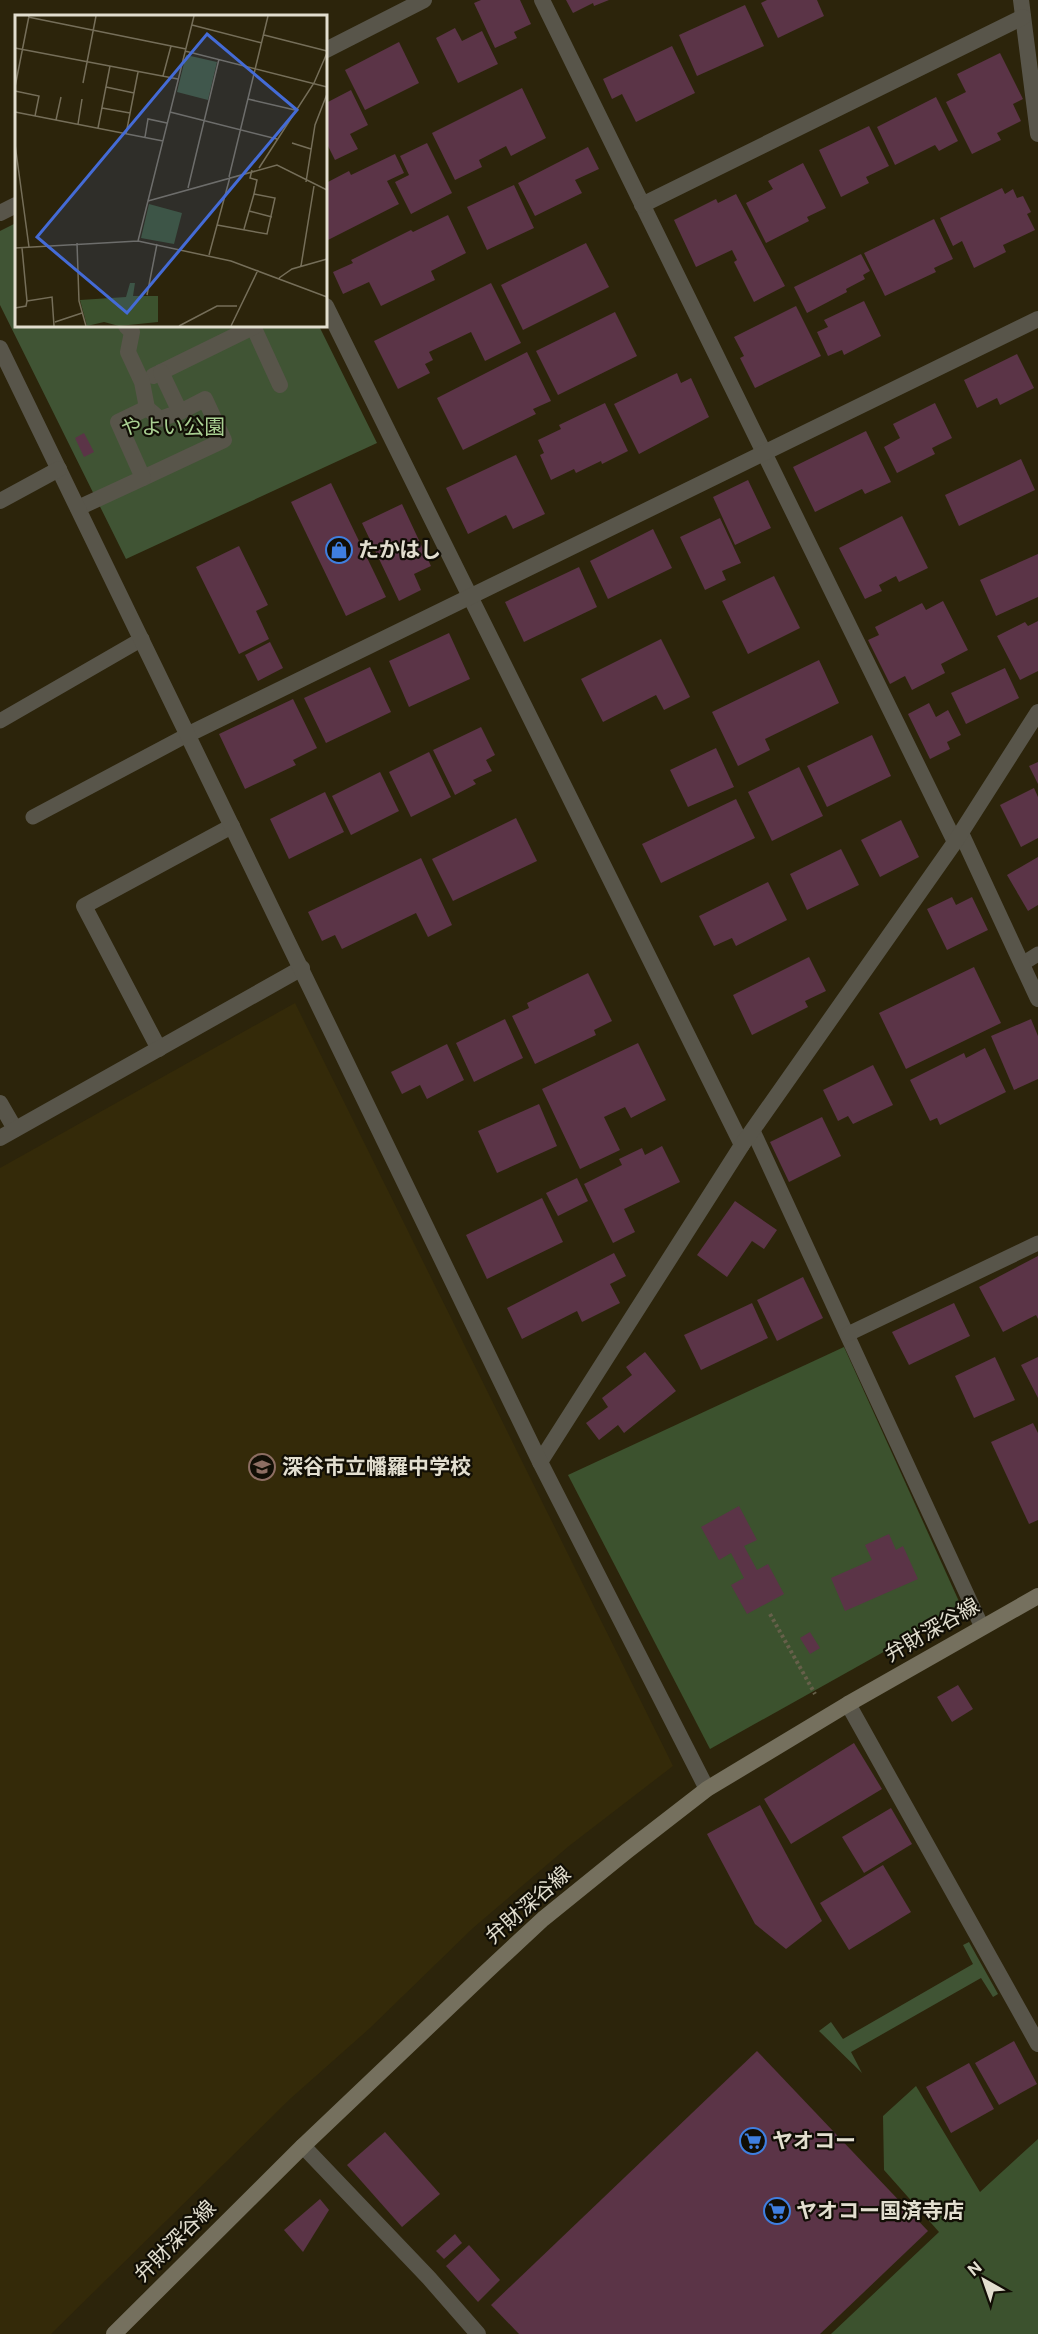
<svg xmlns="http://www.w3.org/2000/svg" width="1038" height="2334" font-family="'Public Sans','Noto Sans JP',sans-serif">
	<rect width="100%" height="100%" fill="#2c240b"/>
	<path fill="#342a09" d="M295,1003L673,1766L569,1846L473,1928L370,2028L290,2099L51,2334H0V1168Z"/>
	<g fill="#405434">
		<path d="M16,223V326H319L377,443L126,559L0,305V231Z"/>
		<path d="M969,1942L998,1994L993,1997L981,1978L851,2052L862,2073L819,2031L831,2022L843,2039L973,1964L963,1945Z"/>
	</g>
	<g fill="#3c522e">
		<path d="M844,1347L962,1608L710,1749L568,1475Z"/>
		<path d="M916,2086L980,2192L1038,2139V2334H831L939,2232L884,2170L883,2116Z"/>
	</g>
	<g fill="#5b3447">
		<path d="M481,0H520L531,24L514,32L517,38L495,48L474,3Z"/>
		<path d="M566,0H609L594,6L593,3L573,13Z"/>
		<path d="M767,0H817L824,16L778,38L761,3Z"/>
		<path d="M745,5L764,46L697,76L679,35Z"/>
		<path d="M455,28L462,41L482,31L498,64L458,83L436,38Z"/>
		<path d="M399,42L419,83L365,110L345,70Z"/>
		<path d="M672,46L695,93L636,122L622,94L612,99L603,79Z"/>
		<path d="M1000,53L1023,99L1013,104L1021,121L997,133L1001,140L972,154L946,102L966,92L957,74Z"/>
		<path d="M522,88L546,138L511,156L506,146L479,160L482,167L455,180L432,133Z"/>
		<path d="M351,90L368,125L350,134L358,149L335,160L326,142V103Z"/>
		<path d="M936,97L958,141L939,151L935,145L895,165L877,127Z"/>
		<path d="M869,126L889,166L866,177L869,183L841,197L819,150Z"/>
		<path d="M427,143L452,193L411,214L395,182L409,175L400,156Z"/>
		<path d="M588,147L599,169L575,180L582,193L535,216L518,183Z"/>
		<path d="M395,154L404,173L387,181L399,204L326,241V183L349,171L351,175Z"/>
		<path d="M803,163L826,208L807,217L809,221L766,243L746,203L773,189L768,181Z"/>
		<path d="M514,185L534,228L487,250L467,207Z"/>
		<path d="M1002,188L1005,194L1013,189L1017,198L1023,196L1031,212L1027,214L1035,230L1003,245L1006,252L974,268L962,241L953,246L940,218Z"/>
		<path d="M736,194L785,286L754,302L734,262L737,260L732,250L696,267L674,220L716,199L718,203Z"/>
		<path d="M448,215L466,253L431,271L435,280L381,306L369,282L343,294L333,272L353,263L351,260L411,230L413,232Z"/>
		<path d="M934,219L953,259L934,268L936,272L885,296L864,253Z"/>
		<path d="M586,243L609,287L523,330L501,285Z"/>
		<path d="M861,254L870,271L863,275L865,279L846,289L847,292L807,313L794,287Z"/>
		<path d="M491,283L521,343L485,361L471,332L429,352L433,360L425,364L430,373L398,389L374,341Z"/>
		<path d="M864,301L881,336L844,355L842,350L828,356L817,332L828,327L824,320Z"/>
		<path d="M796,306L821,356L755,388L740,358L744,356L734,337Z"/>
		<path d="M615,312L637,356L558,395L536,351Z"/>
		<path d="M527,352L551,401L533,409L536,414L463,450L437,398Z"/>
		<path d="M1017,354L1034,388L1000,405L997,398L977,408L964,380Z"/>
		<path d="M677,373L681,383L691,378L709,417L639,454L614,404Z"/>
		<path d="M605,403L628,451L602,464L601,461L576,473L574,469L551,480L540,455L544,453L538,440L561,429L559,425Z"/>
		<path d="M935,403L952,438L932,448L935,454L897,473L884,447L900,438L893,424Z"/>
		<path d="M866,431L891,482L865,494L862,489L815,512L793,467Z"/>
		<path d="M84,433L94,452L84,457L75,438Z"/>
		<path d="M516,455L545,514L513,529L506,515L468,534L446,488Z"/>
		<path d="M1021,459L1035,490L959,526L945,495Z"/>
		<path d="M748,480L771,528L735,545L713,497Z"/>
		<path d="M331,483L386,597L346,616L291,502Z"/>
		<path d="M402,504L431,566L414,574L421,590L399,601L362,523Z"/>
		<path d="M902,516L928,568L899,582L896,576L879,585L882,591L865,599L839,548Z"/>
		<path d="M720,518L741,563L722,571L726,580L705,590L680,537Z"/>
		<path d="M653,529L672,568L608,599L590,561Z"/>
		<path d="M239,546L268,605L256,611L269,639L239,654L196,567Z"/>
		<path d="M1038,554V597L996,616L980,580Z"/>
		<path d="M579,567L597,607L524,642L505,602Z"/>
		<path d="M774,576L800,628L748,654L722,601Z"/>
		<path d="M943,601L968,650L941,664L945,673L912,690L905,676L890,684L868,640L879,635L875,627L922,603L926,610Z"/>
		<path d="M1038,621V671L1020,680L997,636L1025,622L1028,626Z"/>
		<path d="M449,633L470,679L409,707L389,661Z"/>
		<path d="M661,639L690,697L664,710L656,695L603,722L581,679Z"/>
		<path d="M270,642L283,668L258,681L245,655Z"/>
		<path d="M819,660L839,703L765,739L770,750L738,766L712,712Z"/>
		<path d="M370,667L391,712L326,743L304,698Z"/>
		<path d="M1005,668L1019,698L966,724L951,693Z"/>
		<path d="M293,699L317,748L293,760L296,765L245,789L219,734Z"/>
		<path d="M929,703L936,717L948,710L961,735L947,742L950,749L930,759L908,714Z"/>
		<path d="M481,727L495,755L486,760L492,771L473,780L476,784L455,795L433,750Z"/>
		<path d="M872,735L891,776L827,807L807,766Z"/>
		<path d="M716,748L734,787L688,807L670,770Z"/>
		<path d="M429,752L451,797L411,817L389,772Z"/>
		<path d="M1038,762V784L1029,766Z"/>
		<path d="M799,767L823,816L772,841L748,792Z"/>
		<path d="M380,772L399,811L351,835L332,796Z"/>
		<path d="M1034,788L1038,797V838L1021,847L1000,805Z"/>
		<path d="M325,792L344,832L289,859L270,819Z"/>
		<path d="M736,799L755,838L661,883L642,844Z"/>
		<path d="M516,818L537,861L453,901L432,859Z"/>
		<path d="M901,820L919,857L880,877L861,840Z"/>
		<path d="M841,849L859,885L807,910L790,874Z"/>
		<path d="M1038,857V905L1028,911L1007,875Z"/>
		<path d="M421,858L452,925L428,937L416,913L342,949L335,935L322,941L308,912Z"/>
		<path d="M768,882L787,920L736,946L732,938L714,946L699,916Z"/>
		<path d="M952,897L956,905L972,897L988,930L947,950L927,909Z"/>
		<path d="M809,957L826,991L805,1001L808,1007L752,1035L733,995Z"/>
		<path d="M974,967L1001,1023L906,1069L879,1013Z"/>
		<path d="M588,973L612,1021L594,1030L596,1035L535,1064L512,1016L529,1008L527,1003Z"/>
		<path d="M505,1019L523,1058L474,1082L456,1043Z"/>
		<path d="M1031,1019L1038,1036V1079L1014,1090L991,1036Z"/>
		<path d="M638,1043L666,1100L631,1118L625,1107L604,1117L620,1150L580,1169L542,1089Z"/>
		<path d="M447,1044L464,1080L427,1099L420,1085L402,1094L391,1072Z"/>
		<path d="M985,1048L1006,1092L940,1125L937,1118L930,1121L910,1080L964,1053L966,1058Z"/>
		<path d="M873,1065L893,1105L853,1124L848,1116L838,1121L823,1090Z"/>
		<path d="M539,1104L557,1146L497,1173L478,1131Z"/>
		<path d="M822,1117L841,1156L789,1182L770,1142Z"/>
		<path d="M662,1146L680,1182L624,1209L635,1232L613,1243L584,1184L622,1165L619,1159L642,1148L645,1155Z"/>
		<path d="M577,1178L588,1201L558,1216L546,1193Z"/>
		<path d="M542,1198L563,1242L487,1279L466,1235Z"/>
		<path d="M735,1201L777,1230L764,1249L752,1241L727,1277L697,1255Z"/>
		<path d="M614,1253L626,1276L610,1284L620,1303L582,1322L577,1311L522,1339L507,1308Z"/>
		<path d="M1038,1256V1319L1036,1315L1003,1332L979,1287Z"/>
		<path d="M803,1277L823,1318L777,1341L757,1300Z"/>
		<path d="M752,1303L768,1338L701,1370L684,1335Z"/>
		<path d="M954,1303L970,1336L909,1365L892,1332Z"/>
		<path d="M645,1352L676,1391L624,1433L618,1425L599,1440L586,1423L608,1407L602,1398L632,1375L626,1367Z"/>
		<path d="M995,1357L1015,1400L974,1418L955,1376Z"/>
		<path d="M1038,1357V1398L1021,1365Z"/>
		<path d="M1033,1423L1038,1433V1520L1029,1524L991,1442Z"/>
		<path d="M739,1506L757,1540L744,1546L757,1570L768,1564L784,1594L747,1614L731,1585L744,1578L731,1553L719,1560L701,1527Z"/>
		<path d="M889,1534L896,1550L903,1546L918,1579L845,1611L831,1578L872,1560L865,1545Z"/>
		<path d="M810,1632L820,1648L810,1654L800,1638Z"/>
		<path d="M958,1685L973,1709L952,1722L937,1697Z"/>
		<path d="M854,1743L882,1789L791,1844L764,1799Z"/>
		<path d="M760,1805L822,1921L786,1949L755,1924L707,1834Z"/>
		<path d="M891,1808L912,1844L864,1873L842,1837Z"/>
		<path d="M883,1865L911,1912L849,1950L820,1903Z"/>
		<path d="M1014,2041L1037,2084L999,2105L975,2063Z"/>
		<path d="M757,2051L928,2231L820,2334H519L491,2305Z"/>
		<path d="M969,2063L994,2109L951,2133L926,2087Z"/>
		<path d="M385,2132L440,2194L402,2227L347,2165Z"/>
		<path d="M320,2199L329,2210L303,2252L284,2230Z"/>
		<path d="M455,2234L462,2243L444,2259L436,2251Z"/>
		<path d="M469,2245L500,2280L478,2302L446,2266Z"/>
	</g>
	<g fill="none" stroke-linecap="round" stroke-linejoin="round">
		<path stroke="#66604a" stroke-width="4" stroke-dasharray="3 3" stroke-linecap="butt" d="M770,1614L815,1694"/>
		<g stroke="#58554a" stroke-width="15">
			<path d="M0,721L142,639"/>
			<path d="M33,817L189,734"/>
			<path d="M1022,964L1038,954"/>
			<path d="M753,1131L982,1627"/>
			<path d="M848,1334L1038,1243"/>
		</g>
		<g stroke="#58554a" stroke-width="16">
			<path d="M253,326L280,385"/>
			<path d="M153,376L255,326"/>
			<path d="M147,408L160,419L180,412"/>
			<path d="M143,478L224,440L205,399L180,412L161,372"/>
			<path d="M78,508L143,478L118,422L147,408L142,382L128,352L132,332L126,326"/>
		</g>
		<g stroke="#58554a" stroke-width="16">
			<path d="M542,0L955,842"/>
			<path d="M1021,0L1038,134"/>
			<path d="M326,50L424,0"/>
			<path d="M642,205L1023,17"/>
			<path d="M0,213L16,205"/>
			<path d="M326,306L742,1145"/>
			<path d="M189,734L1038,319"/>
			<path d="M961,833L1038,999"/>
			<path d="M159,1049L84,906L232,826"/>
			<path d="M0,1103L15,1129"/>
			<path d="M0,1138L302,968"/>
			<path d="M540,1462L742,1145L955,842L1038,712"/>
			<path d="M848,1704L1038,2044"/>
			<path d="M303,2146L429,2278L478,2334"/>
		</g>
		<g stroke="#58554a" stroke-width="16">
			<path d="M0,348L540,1462L707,1789"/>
			<path d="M0,501L59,469"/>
		</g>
		<path stroke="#75705e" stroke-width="16" d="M114,2334L303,2146L486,1972L543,1919L627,1851L707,1789L848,1704L1038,1596"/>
	</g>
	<defs>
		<symbol id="shop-ring" viewBox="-11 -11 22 22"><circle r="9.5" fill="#110e05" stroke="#3f7fe0" stroke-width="1.5"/><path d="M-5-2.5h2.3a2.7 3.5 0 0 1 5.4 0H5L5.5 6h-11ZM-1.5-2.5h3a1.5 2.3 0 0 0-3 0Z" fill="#3f7fe0"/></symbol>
		<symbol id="school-ring" viewBox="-11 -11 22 22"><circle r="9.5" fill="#110e05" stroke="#8d6e63" stroke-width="1.5"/><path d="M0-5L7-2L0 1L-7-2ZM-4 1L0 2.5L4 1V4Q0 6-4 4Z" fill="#8d6e63"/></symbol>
		<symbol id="supermarket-ring" viewBox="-11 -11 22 22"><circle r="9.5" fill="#110e05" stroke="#3f7fe0" stroke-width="1.5"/><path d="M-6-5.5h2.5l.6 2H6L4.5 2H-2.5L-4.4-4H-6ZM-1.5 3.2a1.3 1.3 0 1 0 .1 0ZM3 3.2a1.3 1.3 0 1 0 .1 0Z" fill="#3f7fe0"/></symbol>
	</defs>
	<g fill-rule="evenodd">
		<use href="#shop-ring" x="324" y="535" width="30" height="30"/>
		<use href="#school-ring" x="247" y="1452" width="30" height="30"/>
		<use href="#supermarket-ring" x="738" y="2126" width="30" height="30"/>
		<use href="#supermarket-ring" x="762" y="2196" width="30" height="30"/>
	</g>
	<g text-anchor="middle" stroke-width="4.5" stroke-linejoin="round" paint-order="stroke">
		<g font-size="21" fill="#a9cf92" stroke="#110e05">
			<text x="173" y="434">やよい公園</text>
		</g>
		<g font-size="21" font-weight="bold" fill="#e2decf" stroke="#110e05" text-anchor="start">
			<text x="358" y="557">たかはし</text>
			<text x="282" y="1474">深谷市立幡羅中学校</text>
			<text x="772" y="2148">ヤオコー</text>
			<text x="796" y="2218">ヤオコー国済寺店</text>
		</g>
		<g font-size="21" fill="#e2decf" stroke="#110e05">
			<text transform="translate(932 1630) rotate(-30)" y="7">弁財深谷線</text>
			<text transform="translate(528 1905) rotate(-41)" y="7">弁財深谷線</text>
			<text transform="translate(175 2241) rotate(-45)" y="7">弁財深谷線</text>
		</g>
	</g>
	<g transform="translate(15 15)">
		<rect width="312" height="312" fill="#2c240b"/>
		<path d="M171,40L202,47L193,85L162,77Z" fill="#405434"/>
		<path d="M134,189L167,198L159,229L126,223ZM115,268H120L118,281H143V307L104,311L89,307L72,311L65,285L111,282Z" fill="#3c522e"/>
		<path fill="none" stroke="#756e59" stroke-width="1.5" d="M13,2L171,34M177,10L247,28M249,20L312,36M0,33L163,64M170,36L312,72M148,61L156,31M68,68L81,1M0,72L14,1M91,72L119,78M0,76L24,81L20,101M233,84L280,95M87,93L115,98M0,97L148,126M155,97L262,124M41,105L46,82M63,109L67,84M83,113L95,51M111,119L123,57M130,122L133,104L152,108M277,128L296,134M0,129L14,232M244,153L299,68L312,38M214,162L253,1M291,167L300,110L312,79M173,173L204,44M133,186L262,150L312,175M234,196L257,202M202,210L252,219L260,183L239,179L242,165L235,163L237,155M229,214L239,179M123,226L179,1M62,228L64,286L71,311M0,233L123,226L216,246L312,282M194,240L215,162M286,251L299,171M264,263L277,254L312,244M132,280L142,229M12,286L37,282L39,311M0,293L11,291L12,286L7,233M40,307L67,298M164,311L202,291H222M216,311L243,255"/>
		<path fill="#446bd6" fill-opacity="0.15" stroke="#446bd6" stroke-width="3" d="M192,19L282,95L112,298L22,222Z"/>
		<rect width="312" height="312" fill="none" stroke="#e2decf" stroke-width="3"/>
	</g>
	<g transform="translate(984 2280) rotate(320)" stroke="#110e05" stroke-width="4.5" paint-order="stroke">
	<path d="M0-4.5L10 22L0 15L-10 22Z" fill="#e2decf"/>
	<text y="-9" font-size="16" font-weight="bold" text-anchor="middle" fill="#e2decf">N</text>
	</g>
</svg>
